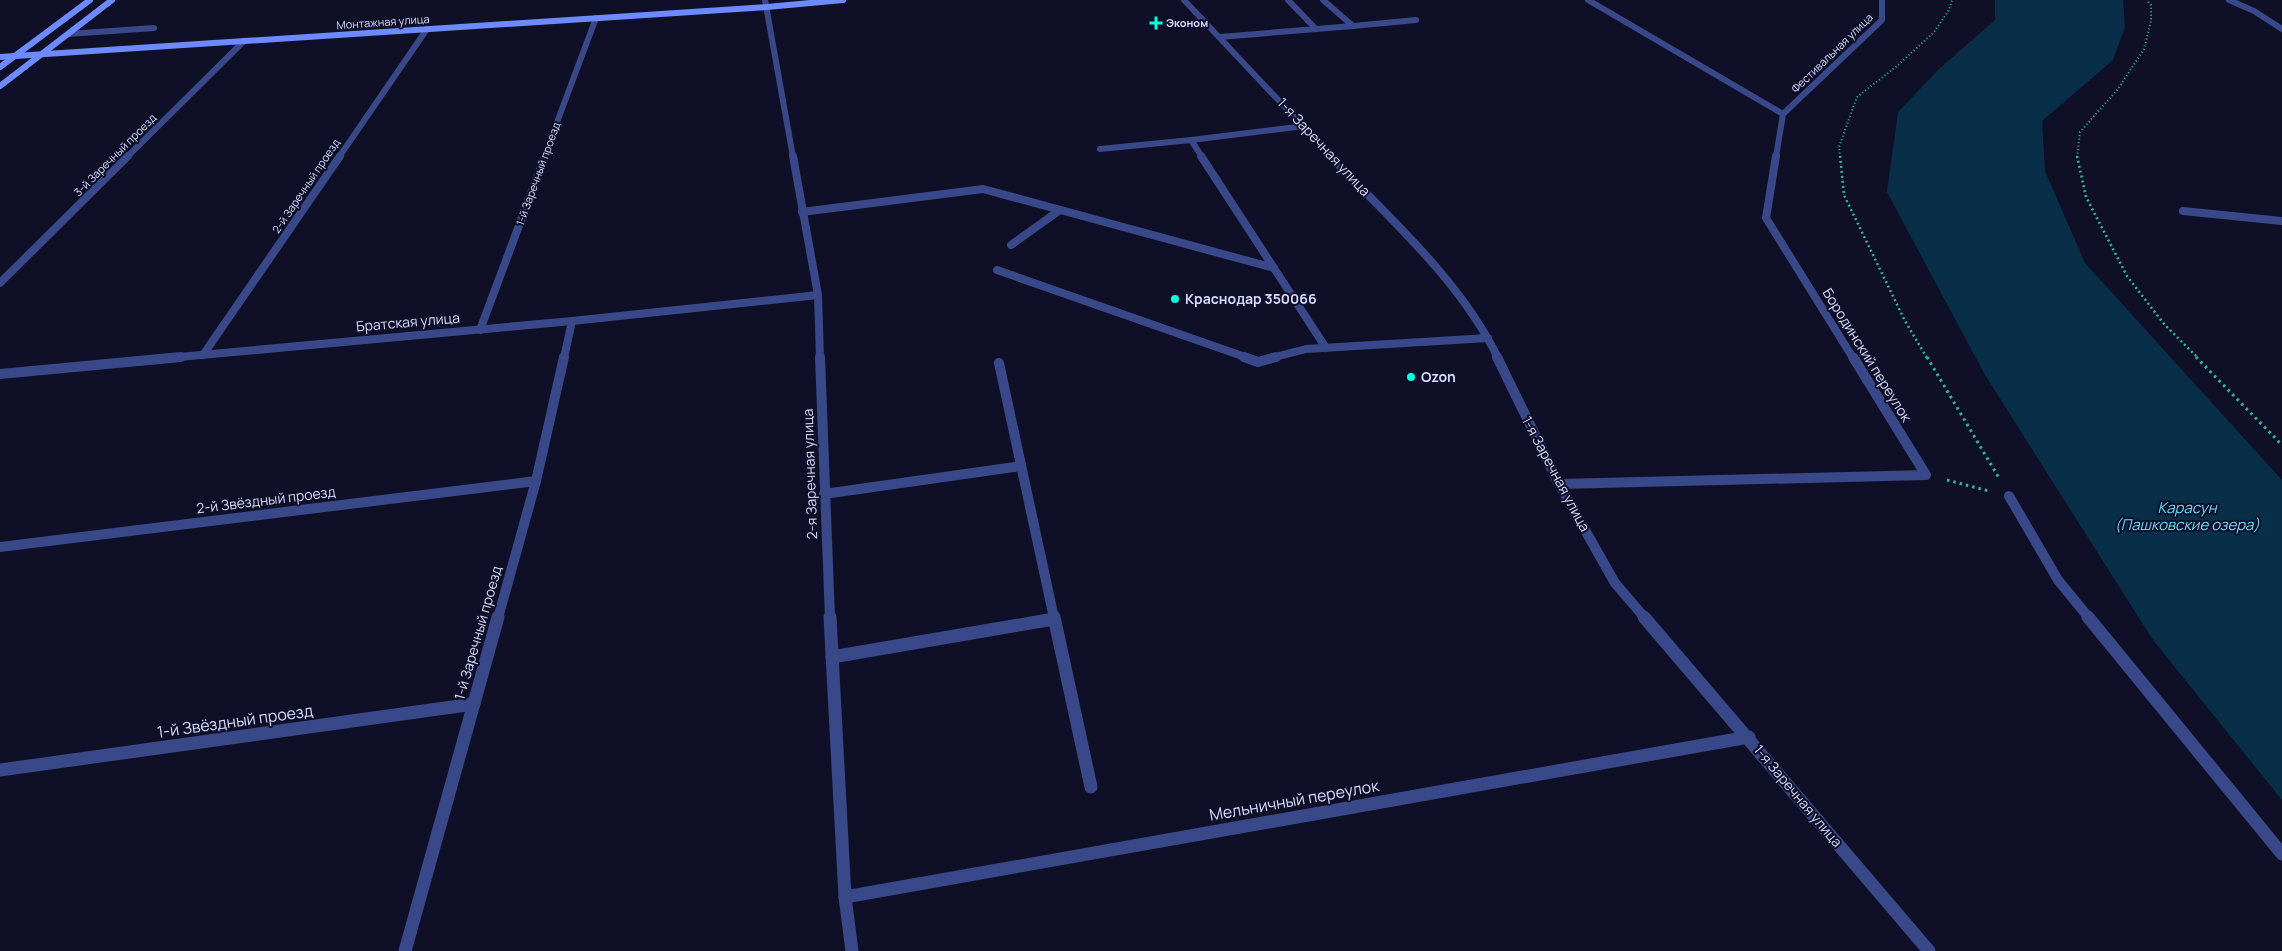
<svg xmlns="http://www.w3.org/2000/svg" width="2282" height="951" font-family="Manrope,sans-serif">
	<rect width="100%" height="100%" fill="#0f1028"/>
	<path fill="#092e47" d="M1995,0H2123L2125,27L2113,60L2042,121L2045,171L2085,263L2282,480V800L2153,640L1985,375L1887,192L1898,112L1939,69L1995,20Z"/>
	<g fill="none" stroke-linecap="round" stroke-linejoin="round">
		<g stroke="#2dbc92" stroke-width="2" stroke-dasharray="1 2.5" stroke-linecap="butt">
			<path d="M1840,157L1839,147L1857,97L1897,66L1934,32L1949,10L1952,0"/>
			<path d="M2077,157L2080,132L2118,89L2144,49L2151,21V5L2146,0"/>
		</g>
		<g stroke="#2dbc92" stroke-width="2.5" stroke-dasharray="2 3" stroke-linecap="butt">
			<path d="M1840,156L1844,195L1905,321L1927,358"/>
			<path d="M2077,156L2086,197L2127,276L2164,324L2198,358"/>
		</g>
		<g stroke="#2dbc92" stroke-width="3" stroke-dasharray="2.5 4" stroke-linecap="butt">
			<path d="M1927,357L1999,478"/>
			<path d="M2196,357L2282,445"/>
			<path d="M1947,480L1989,491"/>
		</g>
		<g stroke="#394888" stroke-width="6">
			<path d="M1288,0L1316,29"/>
			<path d="M1323,0L1353,26L1416,20"/>
			<path d="M68,34L154,28"/>
			<path d="M1220,37L1353,26"/>
			<path d="M1100,149L1191,140"/>
			<path d="M1202,157L1191,140L1305,126"/>
		</g>
		<g stroke="#394888" stroke-width="8">
			<path d="M1201,156L1326,348"/>
			<path d="M802,212L983,189L1274,268"/>
			<path d="M1011,245L1060,210"/>
			<path d="M997,270L1248,358"/>
			<path d="M1271,358L1306,349L1488,338"/>
		</g>
		<g stroke="#394888" stroke-width="10">
			<path d="M1244,357L1258,362L1276,357"/>
			<path d="M999,363L1054,618"/>
			<path d="M824,494L1021,466"/>
			<path d="M2009,496L2058,580L2089,618"/>
		</g>
		<g stroke="#394888" stroke-width="13">
			<path d="M1054,617L1091,787"/>
			<path d="M2088,617L2282,854"/>
			<path d="M832,657L1054,619"/>
		</g>
		<g stroke="#394888" stroke-width="6">
			<path d="M765,0L793,157"/>
			<path d="M1184,0L1332,157"/>
			<path d="M1588,0L1783,114L1776,157"/>
			<path d="M2229,0L2254,11L2282,29"/>
			<path d="M1783,114L1882,20V0"/>
			<path d="M127,157L244,41"/>
			<path d="M339,157L427,29"/>
			<path d="M544,157L596,18"/>
		</g>
		<g stroke="#394888" stroke-width="8">
			<path d="M793,156L818,295L820,358"/>
			<path d="M1330,156C1390,219 1460,280 1498,358"/>
			<path d="M1776,156L1766,218L1853,358"/>
			<path d="M2183,211L2282,221"/>
			<path d="M0,283L128,156"/>
			<path d="M480,330L545,156"/>
			<path d="M203,355L340,156"/>
			<path d="M168,358L572,321L818,295"/>
			<path d="M564,358L572,321"/>
		</g>
		<g stroke="#394888" stroke-width="10">
			<path d="M820,357L830,618"/>
			<path d="M1497,357L1559,484L1615,583L1645,618"/>
			<path d="M0,374L181,357"/>
			<path d="M1559,484L1926,475L1853,357"/>
			<path d="M0,547L536,481"/>
			<path d="M498,618L536,481L564,357"/>
		</g>
		<g stroke="#394888" stroke-width="13">
			<path d="M830,617L845,897L852,951"/>
			<path d="M1644,617L1929,951"/>
			<path d="M0,770L474,704"/>
			<path d="M845,897L1749,737"/>
			<path d="M405,951L498,617"/>
		</g>
		<g stroke="#6d8bff" stroke-width="6">
			<path d="M0,57L767,7L843,0"/>
			<path d="M0,67L90,0"/>
			<path d="M0,86L112,0"/>
		</g>
	</g>
	<g fill="#02ffde" stroke="#0f1028" stroke-width="2">
		<path d="M1153.5 15.5h5v5h5v5h-5v5h-5v-5h-5v-5h5z"/>
		<circle cx="1175" cy="299" r="5"/>
		<circle cx="1411" cy="377" r="5"/>
	</g>
	<g text-anchor="middle" stroke-width="4" stroke-linejoin="round" paint-order="stroke">
		<g font-size="11" fill="#d6daff" stroke="#0f1028">
			<text transform="translate(383 22) rotate(-4)" y="4">Монтажная улица</text>
			<text transform="translate(1832 53) rotate(-44)" y="4">Фестивальная улица</text>
			<text transform="translate(115 155) rotate(-45)" y="4">3-й Заречный проезд</text>
			<text transform="translate(538 174) rotate(-70)" y="4">1-й Заречный проезд</text>
			<text transform="translate(306 186) rotate(-56)" y="4">2-й Заречный проезд</text>
		</g>
		<g font-size="11" font-weight="bold" fill="#d6daff" stroke="#0f1028" text-anchor="start">
			<text x="1166" y="27">Эконом</text>
		</g>
		<g font-size="14" fill="#d6daff" stroke="#0f1028">
			<text transform="translate(1324 147) rotate(47)" y="5">1-я Заречная улица</text>
			<text transform="translate(408 322) rotate(-5)" y="5">Братская улица</text>
			<text transform="translate(1867 355) rotate(58)" y="5">Бородинский переулок</text>
			<text transform="translate(810 474) rotate(-92)" y="5">2-я Заречная улица</text>
			<text transform="translate(1556 474) rotate(62)" y="5">1-я Заречная улица</text>
			<text transform="translate(266 500) rotate(-7)" y="5">2-й Звёздный проезд</text>
			<text transform="translate(478 633) rotate(-74)" y="5">1-й Заречный проезд</text>
			<text transform="translate(1798 796) rotate(50)" y="5">1-я Заречная улица</text>
		</g>
		<g font-size="14" font-weight="bold" fill="#d6daff" stroke="#0f1028" text-anchor="start">
			<text x="1185" y="304">Краснодар 350066</text>
			<text x="1421" y="382">Ozon</text>
		</g>
		<g font-size="15" font-style="italic" fill="#64dbff" stroke="#0f1028">
			<text x="2187" y="513">Карасун<tspan x="2187" dy="17">(Пашковские озера)</tspan></text>
		</g>
		<g font-size="16" fill="#d6daff" stroke="#0f1028">
			<text transform="translate(235 721) rotate(-8)" y="6">1-й Звёздный проезд</text>
			<text transform="translate(1294 800) rotate(-10)" y="6">Мельничный переулок</text>
		</g>
	</g>
</svg>
